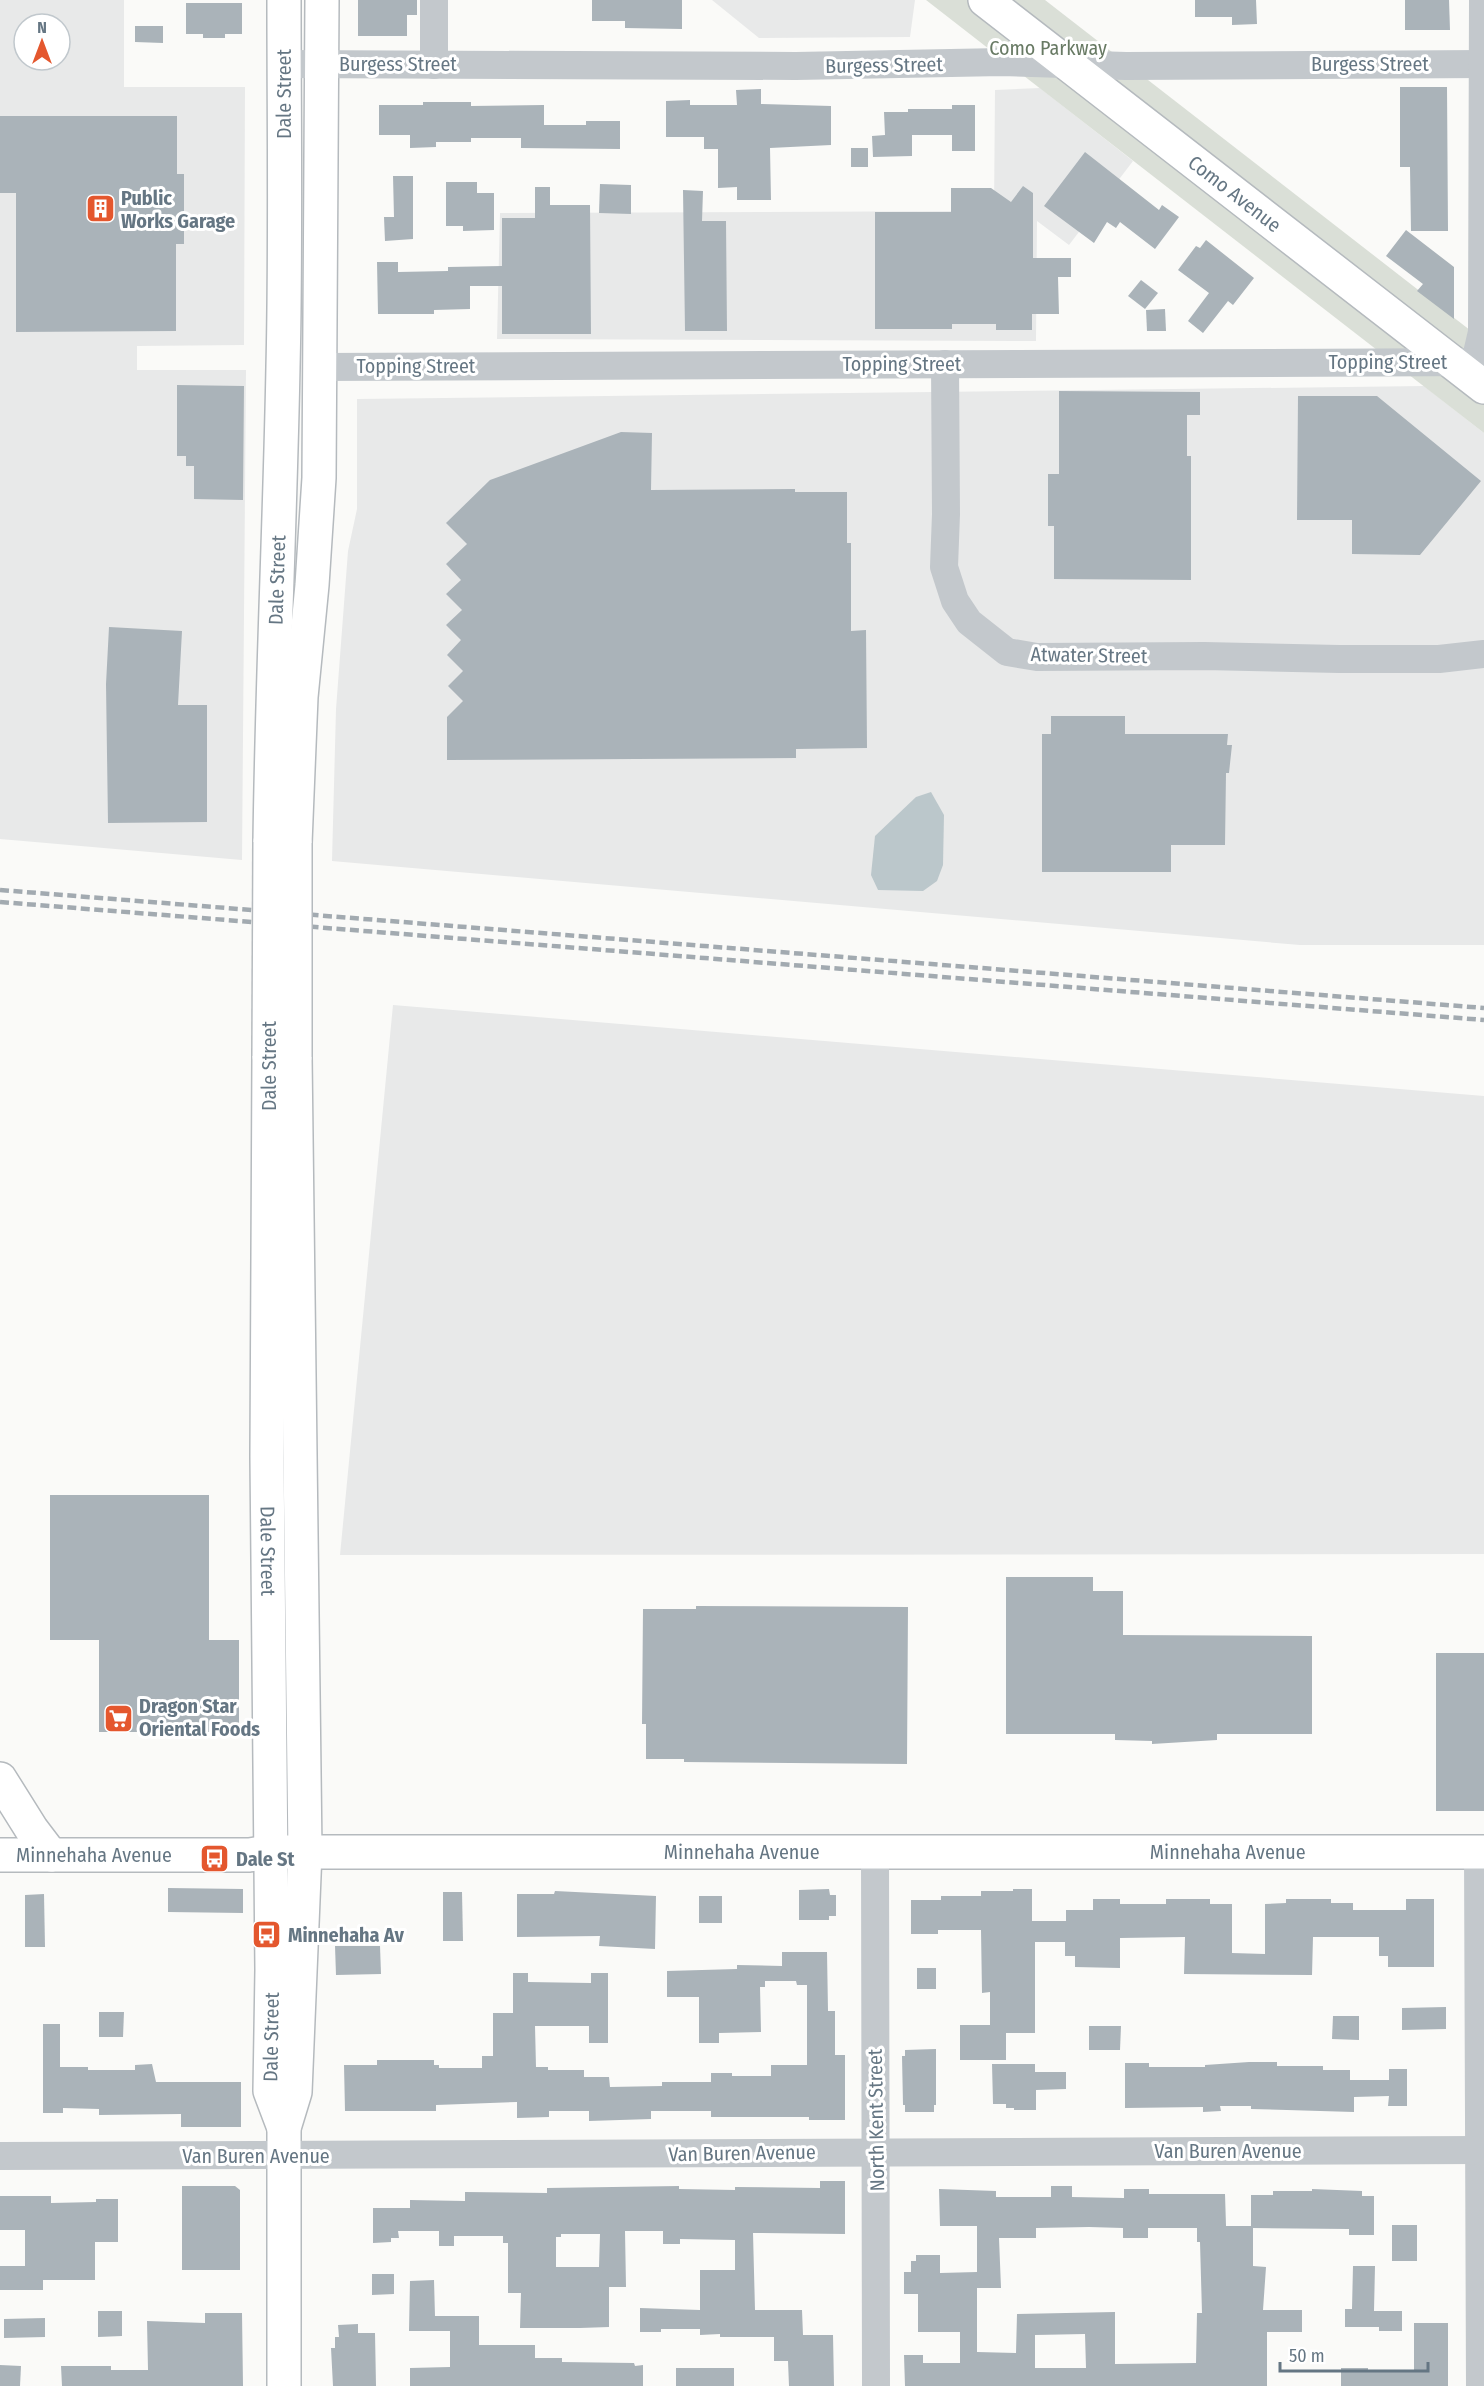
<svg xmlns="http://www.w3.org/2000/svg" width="1484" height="2386" font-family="'Fira Sans Condensed',sans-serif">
	<rect width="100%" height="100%" fill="#fafaf8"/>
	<g fill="#e8e9e9" fill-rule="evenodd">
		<path d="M0,0H124V87H245L244,345L137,346V370H246L242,860L0,839ZM24,24H60V60H24Z"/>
		<path d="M712,0H915L910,37L759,38Z"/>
		<path d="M1040,88L1133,161L1069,245L1037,221L1036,341L497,339L500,213L994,211L995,90Z"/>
		<path d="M1424,386L1484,433V945H1300L332,861L336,709L348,551L357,509V399Z"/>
		<path d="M393,1005L1484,1096V1554L340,1555Z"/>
	</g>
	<path fill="#dadfd7" d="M926,0H1045L1484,341V433Z"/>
	<path fill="#bbc7cb" d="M931,792L944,815L943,865L937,881L923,891L878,890L871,875L875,836L916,797Z"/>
	<g fill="#aab3b9" fill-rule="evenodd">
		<path d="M358,0H417V15H407V36H358Z"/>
		<path d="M592,0H682V29L625,28V21H592Z"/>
		<path d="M1195,0H1256L1257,24L1232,25V17H1195Z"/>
		<path d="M1405,0H1449L1450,30H1405Z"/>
		<path d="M186,3H242V34H225V38H203V34H186Z"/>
		<path d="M135,26H163V43L135,42Z"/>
		<path d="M1400,87H1447L1448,231H1411L1410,167H1400Z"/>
		<path d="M761,89V104L831,106V145L770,148L771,200H737V187L718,188V149H704V137H666V101L690,100V105H737L736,90Z"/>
		<path d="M423,102H471V106L544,105V125H586V121H620V149L521,148V138H471V142H436V147L410,148V135H379V105H423Z"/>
		<path d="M952,105H975V151H952V135H912V156L873,157L872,136L885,135L884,112H908V109H952Z"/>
		<path d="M0,116H177V174H184V244H176V331L16,332V193H0Z"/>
		<rect x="851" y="148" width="17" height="19"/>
		<path d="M1085,152L1159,210L1162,205L1179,217L1155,249L1120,222L1116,228L1107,222L1094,243L1044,206Z"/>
		<path d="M393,176H413V239L385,241L384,217H394Z"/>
		<path d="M446,182H477V193H494V230L463,231V226H446Z"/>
		<path d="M600,184L631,185V214L599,213Z"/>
		<path d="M1023,186L1033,193V258H1071V277H1058L1059,314H1032V330H996V324H952V329H875V212H951V188H991L1011,202Z"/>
		<path d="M535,187H550V205H590L591,334H502V286H470V309L434,310V314H378L377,262H398V272L448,271V267L502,266V218H535Z"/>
		<path d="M683,190L703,191L702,221H726L727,331H685Z"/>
		<path d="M1406,230L1454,267V319L1417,291L1423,284L1386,256Z"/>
		<path d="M1206,240L1254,278L1233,305L1228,301L1203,333L1188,321L1209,293L1178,270L1196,246L1200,248Z"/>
		<path d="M1141,280L1158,293L1145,309L1128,296Z"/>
		<path d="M1165,309L1166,331H1147L1146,310Z"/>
		<path d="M177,385L244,386L243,500L194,499V466H186V456H177Z"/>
		<path d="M1059,391L1200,392V415H1187V456H1191V580L1054,579V526H1048V474H1059Z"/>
		<path d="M1298,396H1377L1481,481L1420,555L1352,554V520H1297Z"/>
		<path d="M621,432L652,433L651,490L795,489V492H847V543H851V631L866,630L867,748L796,749V758L447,760V717L463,701L448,686L463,671L447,655L461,640L446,625L462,610L446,594L461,580L446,564L467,544L446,523L490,480Z"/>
		<path d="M109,627L182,631L178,705H207V822L108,823L106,684Z"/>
		<path d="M1051,716H1125V734H1228L1227,745H1232L1229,773H1226L1225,845H1171V872H1042V734H1051Z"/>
		<path d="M50,1495H209V1640H239V1732H99V1640H50Z"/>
		<path d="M1006,1577H1093V1591H1123V1635L1312,1636V1734H1217V1740L1152,1744V1741L1115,1740V1734H1006Z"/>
		<path d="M696,1606L908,1607L907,1764L684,1762V1759H646V1724H642L643,1609H696Z"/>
		<rect x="1436" y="1653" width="48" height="158"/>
		<path d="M168,1888L243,1889V1913L168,1912Z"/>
		<path d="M829,1889L830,1895H836V1916H829V1920H799V1890Z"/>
		<path d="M1013,1889H1032V1921H1066V1910H1093V1899H1120V1904H1166V1899H1210V1904H1232V1953L1265,1954V1904L1286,1903V1899H1331V1903H1353V1910H1406V1899H1434V1967H1388V1956H1379V1937H1313L1312,1975L1184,1974L1185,1937L1120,1938V1968L1075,1967V1956H1065V1942H1035V2033H1006V2060H960V2025H990V1992L982,1993L981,1930H938V1934H911V1900H941V1896H981V1891H1013Z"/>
		<path d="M555,1891L656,1896L655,1949L599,1946L600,1936L517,1937V1894H554Z"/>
		<path d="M443,1892H462L463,1941H443Z"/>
		<path d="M44,1894L45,1947H25V1895Z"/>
		<rect x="699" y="1896" width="23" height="27"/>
		<path d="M335,1946H380L381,1974L336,1975Z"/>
		<path d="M782,1952H827L828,2011H835V2055H845V2120H809V2117H711V2111H651V2119L589,2121V2111H549V2117L517,2118V2102L436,2105V2111H345L344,2065H377V2060H434V2065H439V2068H482V2056H493V2013H513V1973H528V1982L591,1983V1973H608V2043H589V2026H535L536,2067H548V2070H584V2077H609L610,2087L662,2086V2082H711V2073H732V2076H771V2065H807V1985H797L796,1981H765V1987H760L761,2032L719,2033V2043H699V1997H667V1971L737,1969V1965L782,1966Z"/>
		<rect x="917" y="1968" width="19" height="21"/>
		<path d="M1446,2007V2029L1402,2030V2008Z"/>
		<path d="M99,2012H124L123,2037H99Z"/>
		<path d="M1333,2016H1359V2040L1332,2039Z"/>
		<path d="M43,2024H60V2067H88V2070H135V2065L152,2064L156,2082H241V2127H181V2114L99,2115V2109L63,2108V2113H43Z"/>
		<path d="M1089,2026H1121L1120,2050H1089Z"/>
		<path d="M936,2049V2105H934V2112H905V2105H903L902,2056H905V2050Z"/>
		<path d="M1249,2062H1277V2066H1323V2070H1350V2080H1389V2069H1407V2106H1388L1389,2096L1354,2097V2112L1251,2109V2106H1220L1221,2111L1203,2112V2107L1125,2108V2063H1149V2067H1205V2065Z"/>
		<path d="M992,2064H1035V2072H1066V2089L1036,2090V2110H1014V2108H1006V2104H993Z"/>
		<path d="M820,2181H845V2234L753,2233L755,2310H802L803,2335H833L834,2386H789L788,2361H774V2337H720V2334L700,2335V2329H661V2332H640V2308L700,2310V2270H735V2240L680,2239V2244H663V2231H625L626,2287H609V2327L580,2328H520L521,2293H508V2243H503V2236H454V2246H439V2231H398L399,2238H391V2242L373,2243V2208H410V2200L465,2201V2192L547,2193V2188L679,2186V2189L735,2190V2187L820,2188ZM561,2234H600L599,2267H556V2237H561Z"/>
		<path d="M182,2186H235L240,2190V2270H182Z"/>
		<path d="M1051,2186H1072V2197L1124,2198V2189H1149V2194H1225L1226,2226H1251V2195H1273V2191H1312V2189L1362,2191V2196H1374V2235H1349V2229L1253,2228V2266L1266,2267L1263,2310H1302V2332H1267V2386H905L904,2355H923V2363H960V2332H918V2294H904V2272H911V2261H916V2255H940V2273L977,2272V2226H940L939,2189L996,2191V2197H1051ZM1089,2227L1123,2228V2238H1148V2228H1197V2242H1200L1202,2313H1197L1196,2363L1115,2364V2312L1017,2314L1016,2353L977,2352V2288H1001L999,2238H1036V2228ZM1085,2334L1086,2368H1035V2335Z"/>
		<path d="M0,2196H51V2203L96,2202V2199H118V2242H95V2280H43V2290H0V2266H25V2230H0Z"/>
		<rect x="1392" y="2225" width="25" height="36"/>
		<path d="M1353,2266H1375L1374,2311H1402V2331H1379V2327H1345V2309H1352Z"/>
		<path d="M372,2274H394V2294L372,2295Z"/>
		<path d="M434,2280L435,2316H479V2345H535V2358H562V2362L634,2363L635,2366L643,2365V2386H410V2368L450,2367V2331H409L410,2281Z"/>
		<path d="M98,2311H122V2336L98,2337Z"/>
		<path d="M205,2313H242L243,2386H62L61,2366H111V2370H148L147,2321L205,2323Z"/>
		<path d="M45,2318V2337L4,2338V2319Z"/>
		<path d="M1414,2323H1448V2386H1341V2368H1368V2371H1414Z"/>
		<path d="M358,2324V2333H375L376,2386H333L331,2348H335V2337H339L338,2325Z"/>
		<path d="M0,2365L21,2366L20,2386H0Z"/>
		<rect x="676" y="2368" width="58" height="18"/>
	</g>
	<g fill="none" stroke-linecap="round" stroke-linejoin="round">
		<defs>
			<g id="major">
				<path id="s1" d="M985,0L1484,387"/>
				<path id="s2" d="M270,842C272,683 280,525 283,367C286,245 284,122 284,0"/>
				<path d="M295,843L301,697L312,585L319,478L322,0"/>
				<path id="s3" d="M269,1056L267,1457L272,1970L270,2091L284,2128"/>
				<path d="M0,1779L32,1830L51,1855"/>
				<path id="s4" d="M0,1855H249L270,1852H1484"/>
				<path d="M284,2386V2128L295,2092L305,1852L295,1057"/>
			</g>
		</defs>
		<use href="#major" stroke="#b5babe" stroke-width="36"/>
		<g stroke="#c3c8cc" stroke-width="28">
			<path d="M284,64L796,66L1002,62L1126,66L1484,64"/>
			<path d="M434,65V0"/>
			<path d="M1475,362L1482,332L1483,0"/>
			<path d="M945,364L946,514L944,567L955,601L969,622L1007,652L1037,657L1204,656L1339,659H1439L1484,654"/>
			<path d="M321,367L1484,362"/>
			<path d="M1478,1852L1480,2386"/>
			<path d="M875,1853L876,2386"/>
			<path d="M0,2156L1484,2150"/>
		</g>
		<use href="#major" stroke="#fff" stroke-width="33"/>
		<g stroke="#a2aab0" stroke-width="4.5" stroke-dasharray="9 4.5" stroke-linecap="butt">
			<path d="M0,890L1484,1008"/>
			<path d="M0,902L1484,1020"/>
		</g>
		<defs>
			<g id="major-bridge">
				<path d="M269,1056L270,842"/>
				<path d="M295,1057V843"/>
			</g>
		</defs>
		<use href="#major-bridge" stroke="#b5babe" stroke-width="36" stroke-linecap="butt"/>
		<use href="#major-bridge" stroke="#fff" stroke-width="33"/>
	</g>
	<defs>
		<symbol id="building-square" viewBox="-11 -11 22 22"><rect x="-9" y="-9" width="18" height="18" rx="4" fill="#e4572e" stroke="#fff"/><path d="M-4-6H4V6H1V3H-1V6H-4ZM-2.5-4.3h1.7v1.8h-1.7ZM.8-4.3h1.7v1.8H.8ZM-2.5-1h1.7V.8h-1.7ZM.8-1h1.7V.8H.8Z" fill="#fff"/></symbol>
		<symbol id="supermarket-square" viewBox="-11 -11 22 22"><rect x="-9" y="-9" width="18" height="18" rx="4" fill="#e4572e" stroke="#fff"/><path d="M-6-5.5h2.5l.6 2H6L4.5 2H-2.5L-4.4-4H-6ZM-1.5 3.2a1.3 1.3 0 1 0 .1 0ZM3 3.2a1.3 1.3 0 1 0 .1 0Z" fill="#fff"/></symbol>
		<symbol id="bus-square" viewBox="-11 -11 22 22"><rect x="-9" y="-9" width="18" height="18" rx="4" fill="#e4572e" stroke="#fff"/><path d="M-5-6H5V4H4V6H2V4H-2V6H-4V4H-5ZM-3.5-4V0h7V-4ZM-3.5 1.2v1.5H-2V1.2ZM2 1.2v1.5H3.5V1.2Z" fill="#fff"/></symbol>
	</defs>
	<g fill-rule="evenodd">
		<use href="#building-square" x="84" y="192" width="33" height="33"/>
		<use href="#supermarket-square" x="102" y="1702" width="33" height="33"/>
		<use href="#bus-square" x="198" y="1842" width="33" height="33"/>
		<use href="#bus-square" x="250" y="1918" width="33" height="33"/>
	</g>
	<g text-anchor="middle" stroke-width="6" stroke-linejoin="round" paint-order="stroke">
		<g font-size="20" fill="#687a64" stroke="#fff">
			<text x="1048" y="55">Como Parkway</text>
		</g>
		<g font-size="20" fill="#657683" stroke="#fff">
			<text x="398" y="71">Burgess Street</text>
			<text x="1370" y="71">Burgess Street</text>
			<text transform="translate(884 65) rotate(-1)" y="7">Burgess Street</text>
			<text transform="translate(284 94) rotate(-90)" y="7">Dale Street</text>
			<text dy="7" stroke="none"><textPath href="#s1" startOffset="316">Como Avenue</textPath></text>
			<text x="1388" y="369">Topping Street</text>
			<text x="902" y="371">Topping Street</text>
			<text x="416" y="373">Topping Street</text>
			<text dy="7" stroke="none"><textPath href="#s2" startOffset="262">Dale Street</textPath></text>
			<text transform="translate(1089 655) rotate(1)" y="7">Atwater Street</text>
			<text transform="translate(269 1066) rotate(-90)" y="7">Dale Street</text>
			<text dy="7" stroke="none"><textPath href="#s3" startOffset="495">Dale Street</textPath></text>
			<text dy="7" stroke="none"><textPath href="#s4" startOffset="742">Minnehaha Avenue</textPath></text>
			<text dy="7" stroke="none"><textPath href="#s4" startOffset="1228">Minnehaha Avenue</textPath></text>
			<text dy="7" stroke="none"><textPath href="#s4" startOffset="94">Minnehaha Avenue</textPath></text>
			<text transform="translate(271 2037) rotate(-89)" y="7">Dale Street</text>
			<text transform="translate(876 2120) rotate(-91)" y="7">North Kent Street</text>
			<text x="1228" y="2158">Van Buren Avenue</text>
			<text transform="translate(742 2153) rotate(-1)" y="7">Van Buren Avenue</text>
			<text x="256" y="2163">Van Buren Avenue</text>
		</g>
		<g font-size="20" font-weight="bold" fill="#657683" stroke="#fff" text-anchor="start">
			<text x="121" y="205">Public<tspan x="121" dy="23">Works Garage</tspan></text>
			<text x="139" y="1713">Dragon Star<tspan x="139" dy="23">Oriental Foods</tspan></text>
			<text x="236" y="1866">Dale St</text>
			<text x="288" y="1942">Minnehaha Av</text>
		</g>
	</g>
	<g transform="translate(42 42)"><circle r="28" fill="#ffffff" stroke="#c1c8cd" stroke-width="1.5"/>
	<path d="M0-4.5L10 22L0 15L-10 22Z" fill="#e4572e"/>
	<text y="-9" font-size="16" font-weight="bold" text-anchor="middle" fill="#657683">N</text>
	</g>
	<path d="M1280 2362v9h148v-9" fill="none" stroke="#657683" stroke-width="3"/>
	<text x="1289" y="2362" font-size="18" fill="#657683" stroke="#ffffff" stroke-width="4.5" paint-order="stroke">50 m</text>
</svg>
